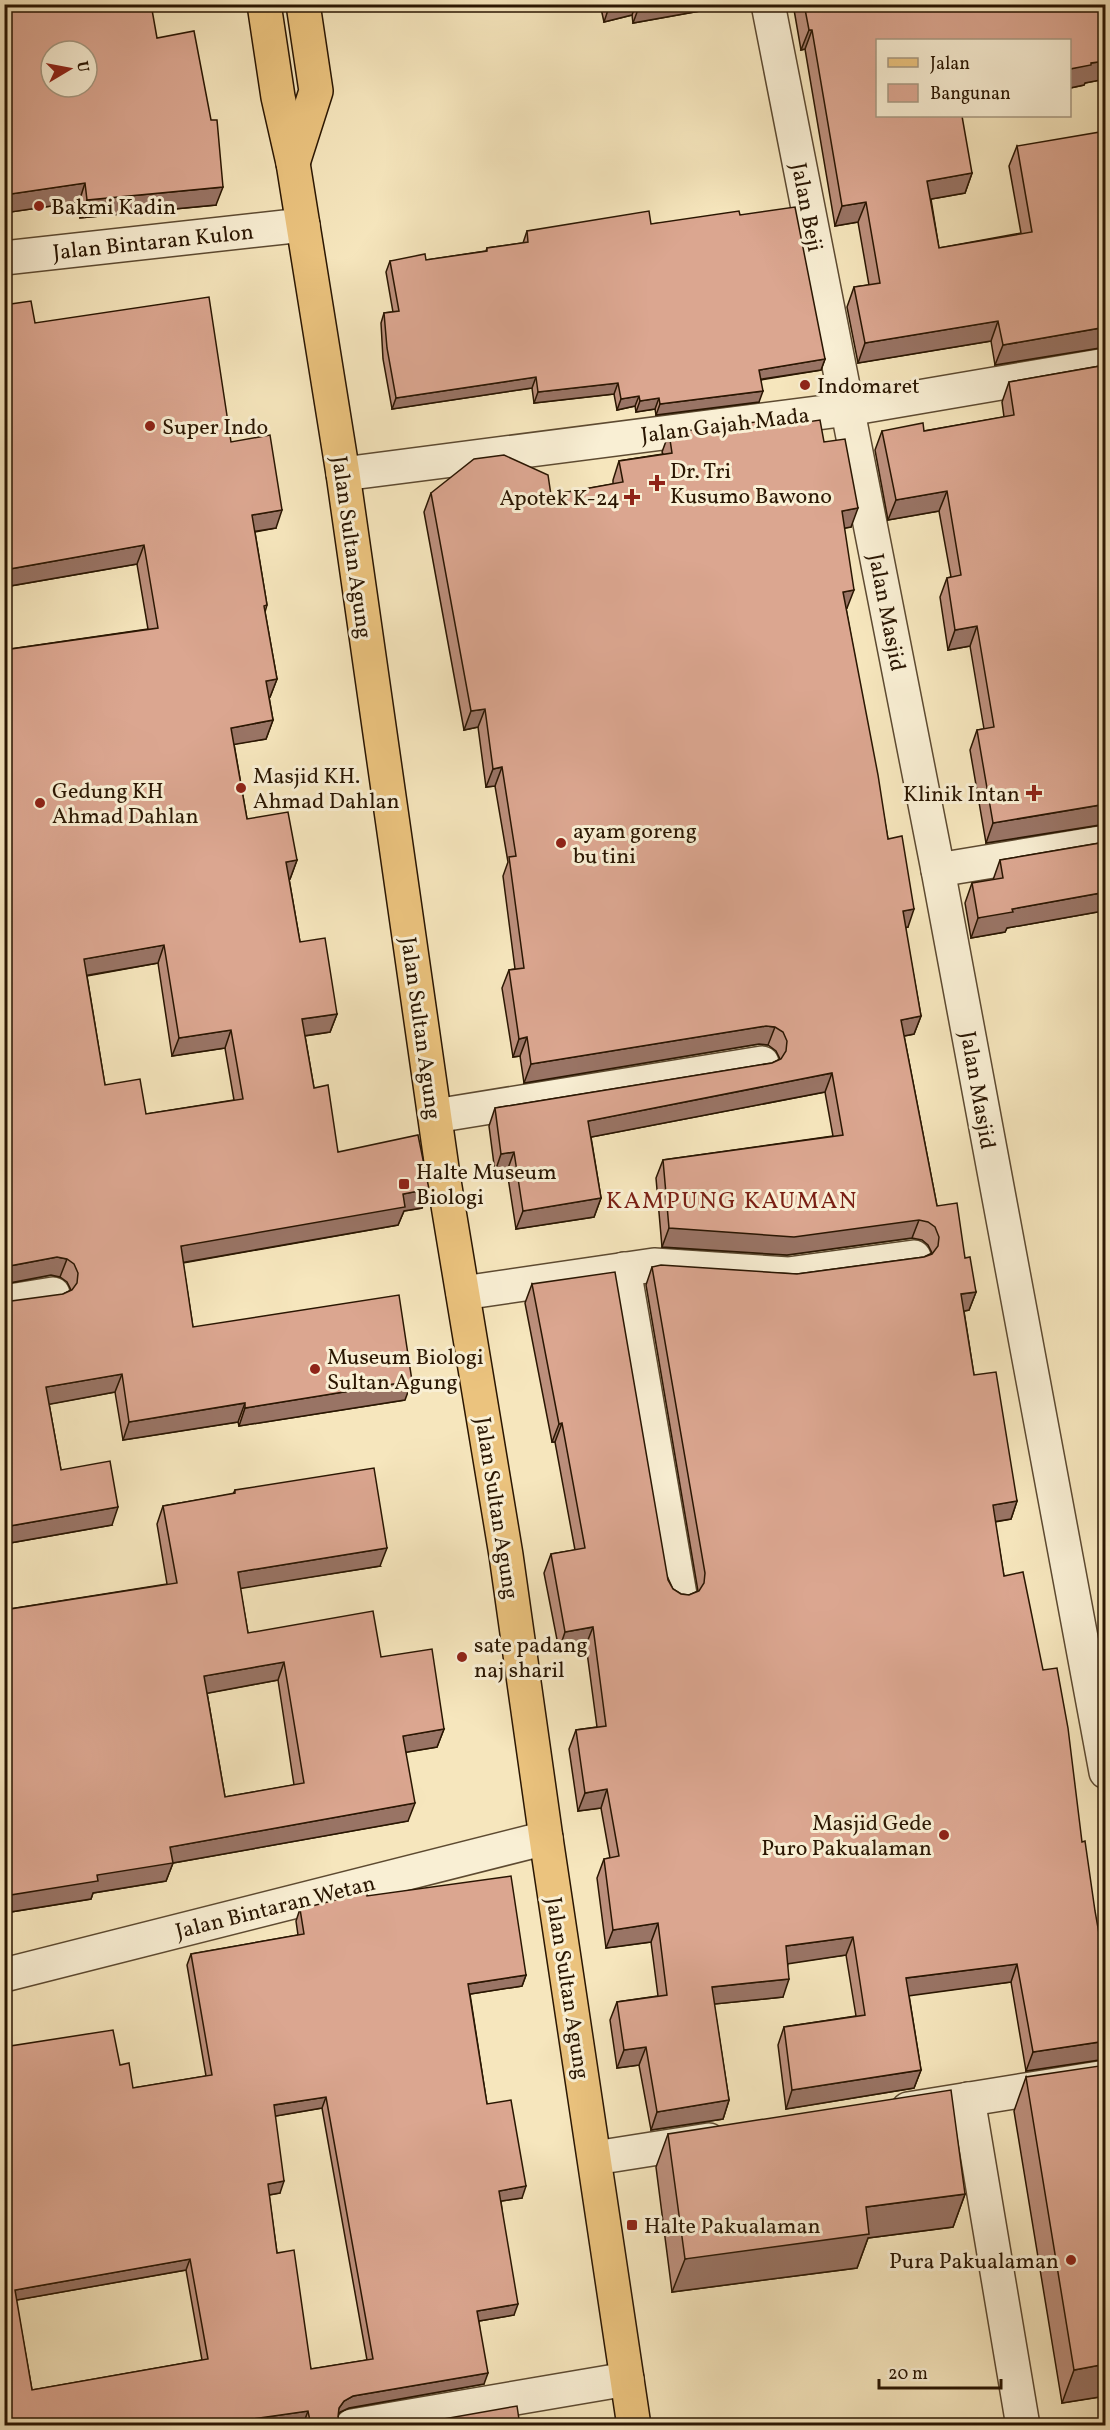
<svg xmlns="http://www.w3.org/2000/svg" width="1110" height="2430" font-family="Vollkorn,serif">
	<rect width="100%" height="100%" fill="#f6e6bd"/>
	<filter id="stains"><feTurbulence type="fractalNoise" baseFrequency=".00333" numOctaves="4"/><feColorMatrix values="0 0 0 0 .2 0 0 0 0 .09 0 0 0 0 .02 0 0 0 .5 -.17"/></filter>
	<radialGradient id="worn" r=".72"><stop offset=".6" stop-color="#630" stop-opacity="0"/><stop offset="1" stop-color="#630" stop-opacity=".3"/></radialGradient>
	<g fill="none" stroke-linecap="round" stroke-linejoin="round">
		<defs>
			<g id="minor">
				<path d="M768,4L938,870L1106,1772"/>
				<path d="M4,258L303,225"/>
				<path d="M938,870L1106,842"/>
				<path d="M435,1116L762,1063"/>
				<path d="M624,1269L680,1595"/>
				<path d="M463,1293L654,1265L788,1274L914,1257"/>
				<path d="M4,1302L53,1294"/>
				<path d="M4,1975L546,1838"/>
				<path d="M968,2099L1023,2426"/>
				<path d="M908,2109L1106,2077"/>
				<path d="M595,2158L709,2140"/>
				<path d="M352,2426L627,2379"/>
			</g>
			<path id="tertiary" d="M343,474L848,409L1106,365"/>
			<g id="primary">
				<path d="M264,4L278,97L293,163L343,474L443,1175L506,1555L546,1838L634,2426"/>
				<path d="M293,163L316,91L303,4"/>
			</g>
		</defs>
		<use href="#minor" stroke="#5d4a31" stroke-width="36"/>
		<use href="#tertiary" stroke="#5d4a31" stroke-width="36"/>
		<use href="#primary" stroke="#2a1602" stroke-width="36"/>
		<use href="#minor" stroke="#f9efd4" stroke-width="33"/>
		<use href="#tertiary" stroke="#f9efd4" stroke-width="33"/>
		<use href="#primary" stroke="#ebc37e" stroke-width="33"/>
	</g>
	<g fill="#bc8f7c" stroke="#2a1602" stroke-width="1.5" fill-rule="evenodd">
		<path d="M4,4L157,38L216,205L80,218L79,202L4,213Z"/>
		<path d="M600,4H739L633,23L632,15L604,22Z"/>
		<path d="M793,4H1106V79L1085,83L1084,85L1070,88V40H878L972,173L965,193L931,199L939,248L1021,233L1009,166L1017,146L1103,347L995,365L991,341L858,363L847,307L854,287L869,285L858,222L835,226L805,49L801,50Z"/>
		<path d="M740,215L825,359L821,370L761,380L759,402L656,415L655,409L636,412L635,406L617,410L614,394L534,403L532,388L392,409L383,359L381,323L384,313L393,312L386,272L390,261L426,260L486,251L487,248L523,243L527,231L651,224Z"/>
		<path d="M4,305L231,442L276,528L255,532L267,605L265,612L277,679L270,697H269L273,720L266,739L234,744L247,819L297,860L290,879H289L300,942L337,1014L330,1032L305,1036L314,1088L338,1152L429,1189L422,1208L404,1211L398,1225L183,1263L193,1327L405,1400L239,1426L238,1422L123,1440L115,1392L49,1404L61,1470L112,1525L4,1544L63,1294L71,1290L67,1282L60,1277L51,1275L4,1284V650L148,629L137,564L4,587ZM158,963L172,1056L225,1048L234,1100L146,1114L105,1085L87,976Z"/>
		<path d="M1106,365V824L986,843L970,750L977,730L984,729L970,646L948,650L940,597L947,578L951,577L939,511L888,520L875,450L882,431H924L1004,417L1002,402L1009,382Z"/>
		<path d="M774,427L824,442L851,527L844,528L847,608L846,609L888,839L908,927L905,928L921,1016L914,1034L904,1036L937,1206L965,1258L976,1292L969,1310L964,1311L974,1375L1017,1501L1011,1519L995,1522L1004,1576L1103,2058L1026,2071L1011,1982L909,1995L921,2070L914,2088L786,2109L778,2045L784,2027L856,2016L846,1955L788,1963L783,1997L714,2004L729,2100L723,2119L651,2130L639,2065L617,2068L610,2020L617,2002L658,1996L651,1942L606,1948L597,1878L604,1859L610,1858L601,1808L578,1811L569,1749L576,1730L597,1727L586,1645L559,1650L544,1573L551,1554L575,1550L555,1442H552L525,1303L532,1284L673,1589L681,1594L689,1595L698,1591L646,1285L652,1267L797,1274L924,1257L932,1253L928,1245L922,1240L912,1238L787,1255L662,1247L656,1178L663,1160L833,1136L825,1092L591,1137L601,1198L594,1217L516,1229L507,1171L495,1172L489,1126L495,1108L772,1063L780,1059L776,1051L768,1045L759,1044L524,1083L520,1056L513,1057L502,988L509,970L515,969L503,876L508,862L495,786L486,787L478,727L464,730L424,512L431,493L551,495L613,484V480L619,461L663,454L662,452L669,433Z"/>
		<path d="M1106,842V924L1103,911L1007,928L1005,932L971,938L965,903L972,883L993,880L1000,860Z"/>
		<path d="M235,1490L380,1566L240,1588L248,1633L381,1657L444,1729L437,1747L406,1752L408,1821L173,1863L166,1881L93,1893L91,1899L4,1913V1610L167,1584L157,1524L163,1506L233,1494ZM278,1680L294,1785L225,1797L207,1693Z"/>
		<path d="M367,1896L526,1975L522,1986L470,1994L487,2104L522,2198L501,2201L514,2315L479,2321L484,2384L349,2408L340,2412L338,2414V2417L341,2426H305L304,2422L4,2426V2047L120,2065L133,2088L206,2076L187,1965L191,1954L298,1935L296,1921L300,1909ZM322,2108L367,2360L311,2369L277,2253L269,2195L280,2193L275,2116ZM186,2270L202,2360L32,2390L16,2300Z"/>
		<path d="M1026,2077L1106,2396L1062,2403L1014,2111Z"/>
		<path d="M668,2134L965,2194L953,2227L868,2238L857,2268L672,2292L656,2167Z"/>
	</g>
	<g fill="#997465" stroke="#2a1602" stroke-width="1.5">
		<path d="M332,4H346L331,7Z"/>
		<path d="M610,4H636L632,15L604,22Z"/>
		<path d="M640,4H739L633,23Z"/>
		<path d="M809,30H812L805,49L801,50Z"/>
		<path d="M1106,61V79L1085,83L1084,85L1070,88V69L1091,63Z"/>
		<path d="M972,173L965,193L920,201L927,181Z"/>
		<path d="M85,183L79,202L4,213V195Z"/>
		<path d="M223,187L216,205L80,218L87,200Z"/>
		<path d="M866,202L858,222L835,226L842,206Z"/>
		<path d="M998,321L991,341L858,363L865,343Z"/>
		<path d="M1106,327V347L995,365L1003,345Z"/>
		<path d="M825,359L821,370L755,380L759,370Z"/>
		<path d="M536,377L532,388L392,409L396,398Z"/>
		<path d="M618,383L614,394L534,403L538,392Z"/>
		<path d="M763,391L759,402L656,415L660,404Z"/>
		<path d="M639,396L635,406L617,410L621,399Z"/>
		<path d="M659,398L655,409L636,412L640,401Z"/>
		<path d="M947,491L939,511L888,520L896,500Z"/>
		<path d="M858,508L851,527L835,530L842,511Z"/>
		<path d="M282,510L276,528L245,533L252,515Z"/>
		<path d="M144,545L137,564L4,587V570Z"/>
		<path d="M854,590L847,608L836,610L843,592Z"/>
		<path d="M977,626L970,646L948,650L955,630Z"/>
		<path d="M277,679L270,697L259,699L266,681Z"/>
		<path d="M485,709L478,727L464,730L471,711Z"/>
		<path d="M273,720L266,739L225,746L231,728Z"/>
		<path d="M502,767L495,786L486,787L493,769Z"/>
		<path d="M1106,804V824L986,843L993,823Z"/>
		<path d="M297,860L290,879L279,881L286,862Z"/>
		<path d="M1106,892V905L1103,911L1007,928L1005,932L971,938L978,918L1012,909Z"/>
		<path d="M914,909L908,927L896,930L903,911Z"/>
		<path d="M164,945L158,963L77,977L84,959Z"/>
		<path d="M337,1014L330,1032L296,1037L302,1019Z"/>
		<path d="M921,1016L914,1034L894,1038L901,1020Z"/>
		<path d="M766,1026L775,1027L768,1045L759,1044L524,1083L531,1064Z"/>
		<path d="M231,1030L225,1048L172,1056L179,1038Z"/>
		<path d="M527,1037L520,1056L513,1057L519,1039Z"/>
		<path d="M832,1073L825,1092L581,1139L588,1121Z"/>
		<path d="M514,1152L507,1171L495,1172L501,1154Z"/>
		<path d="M429,1189L422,1208L404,1211L398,1225L174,1264L181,1246L403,1194Z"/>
		<path d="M601,1198L594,1217L516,1229L523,1211Z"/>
		<path d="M919,1220L912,1238L787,1255L662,1247L669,1228Z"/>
		<path d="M57,1257L67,1259L60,1277L51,1275L4,1284V1267Z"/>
		<path d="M976,1292L969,1310L955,1313L961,1294Z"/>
		<path d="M122,1374L115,1392L40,1406L46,1387Z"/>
		<path d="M412,1381L405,1400L239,1426L245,1408Z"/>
		<path d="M245,1403L238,1422L123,1440L129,1422Z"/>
		<path d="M562,1423L555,1442H552L559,1424Z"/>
		<path d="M1017,1501L1011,1519L986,1523L993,1505Z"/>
		<path d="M118,1507L112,1525L4,1544V1527Z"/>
		<path d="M387,1548L380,1566L231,1590L238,1572Z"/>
		<path d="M593,1627L586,1645L559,1650L565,1632Z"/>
		<path d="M284,1662L278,1680L198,1695L204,1676Z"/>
		<path d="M444,1729L437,1747L396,1754L403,1736Z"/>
		<path d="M607,1789L601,1808L578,1811L585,1793Z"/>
		<path d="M415,1803L408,1821L173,1863L166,1881L93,1893L91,1899L4,1913V1896L97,1875L170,1847Z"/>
		<path d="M658,1923L651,1942L606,1948L613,1930Z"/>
		<path d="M853,1937L846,1955L780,1965L786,1946Z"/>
		<path d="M1017,1964L1011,1982L900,1997L906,1978Z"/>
		<path d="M526,1975L522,1986L464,1995L468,1984Z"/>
		<path d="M789,1979L783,1997L705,2005L712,1987Z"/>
		<path d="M1106,2041V2059L1026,2071L1033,2052Z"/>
		<path d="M646,2047L639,2065L617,2068L624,2050Z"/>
		<path d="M921,2070L914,2088L786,2109L792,2090Z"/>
		<path d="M326,2097L322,2108L270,2117L274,2105Z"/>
		<path d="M729,2100L723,2119L651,2130L657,2112Z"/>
		<path d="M284,2181L280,2193L263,2196L268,2184Z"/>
		<path d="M526,2186L522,2198L495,2202L499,2191Z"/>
		<path d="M965,2194L953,2227L868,2238L857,2268L672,2292L685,2259L866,2207Z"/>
		<path d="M190,2259L186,2270L11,2301L15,2290Z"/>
		<path d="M518,2304L514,2315L473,2322L477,2311Z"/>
		<path d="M1106,2364V2396L1062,2403L1074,2370Z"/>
		<path d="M488,2373L484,2384L349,2408L340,2412L335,2419L339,2408L344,2401L353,2396Z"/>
		<path d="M308,2411L304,2422L280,2426H205Z"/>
	</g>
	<g fill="#dba690" stroke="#2a1602" stroke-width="1.5" fill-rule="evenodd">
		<path d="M4,4H151L157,38L194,31L211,120H217L223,187L87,200L85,183L4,195ZM51,51H87V87H51Z"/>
		<path d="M804,4H1106V61L1091,63V65L1070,69V40H878V116H962L972,173L927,181L939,248L1032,232L1017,146L1106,131V327L1003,345L998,321L865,343L854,287L880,283L866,202L842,206L812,30H809Z"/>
		<path d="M795,207L825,359L759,370L763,391L660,404L659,398L640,401L639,396L621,399L618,383L538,392L536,377L396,398L387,348L384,313L399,311L390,261L425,254L426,260L487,251V248L528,242L527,231L649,211L651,224L739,211L740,215Z"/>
		<path d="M209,297L231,442L270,435L282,510L252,515L267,605L264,606L277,679L266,681L273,720L231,728L247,819L288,812L297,860L286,862L300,942L325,938L337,1014L302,1019L314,1088L328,1085L338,1152L418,1135L429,1189L403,1194L405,1207L181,1246L193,1327L399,1295L412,1381L245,1408V1403L129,1422L122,1374L46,1387L61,1470L110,1461L118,1507L4,1527V1302L63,1294L72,1290L77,1283L78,1273L74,1264L67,1259L57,1257L4,1267V650L158,628L144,545L4,570V305L31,301L35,323ZM164,945L179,1038L231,1030L243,1099L146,1114L140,1079L105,1085L84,959Z"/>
		<path d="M1106,365V804L993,823L977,730L994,727L977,626L955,630L947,578L961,575L947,491L896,500L882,431L923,423L924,431L1014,415L1009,382Z"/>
		<path d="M772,420L774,427L820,420L824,442L845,439L858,508L842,511L854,590L843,592L878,775L888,839L902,836L914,909L903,911L921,1016L901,1020L937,1206L957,1203L965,1258L970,1257L976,1292L961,1294L974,1375L996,1372L1017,1501L993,1505L1004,1576L1023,1572L1043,1670L1057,1668L1068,1728L1082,1842L1085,1841L1095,1911L1106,1973V2041L1033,2052L1017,1964L906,1978L921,2070L792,2090L784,2027L865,2015L853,1937L786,1946L789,1979L712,1987L729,2100L657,2112L646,2047L624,2050L617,2002L667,1995L658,1923L613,1930L604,1859L619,1856L607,1789L585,1793L576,1730L606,1726L593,1627L565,1632L551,1554L585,1548L562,1423L559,1424L532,1284L615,1272L668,1580L673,1589L681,1594L689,1595L699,1591L704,1583L705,1573L652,1267L661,1265L797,1274L924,1257L932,1254L938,1246L939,1237L935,1227L928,1222L919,1220L794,1237L669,1228L663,1160L843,1135L832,1073L588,1121L601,1198L523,1211L514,1152L501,1154L495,1108L772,1063L781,1059L786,1051L787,1041L783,1032L775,1027L766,1026L531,1064L527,1037L519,1039L509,970L524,968L509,857L516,856L502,767L493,769L485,709L471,711L431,493L474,459L504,455L548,475L551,495L623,482L619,461L672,453L669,433Z"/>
		<path d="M1106,842V892L1012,909L1013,912L978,918L972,883L1003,878L1000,860Z"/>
		<path d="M374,1468L387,1548L238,1572L248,1633L373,1611L381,1657L432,1649L444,1729L403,1736L415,1803L170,1847L173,1863L97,1875L98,1881L4,1896V1610L177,1583L163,1506L235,1493V1490ZM284,1662L304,1783L225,1797L204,1676Z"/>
		<path d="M511,1876L526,1975L468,1984L487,2104L511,2100L526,2186L499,2191L518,2304L477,2311L488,2373L353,2396L344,2401L339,2408L338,2417L341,2426H311L308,2411L205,2426H4V2108L10,2107L4,2072V2047L113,2030L120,2065L129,2063L133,2088L212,2075L191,1954L304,1934L300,1909L367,1892V1896ZM326,2097L373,2359L311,2369L294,2250L277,2253L268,2184L284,2181L274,2105ZM190,2259L208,2359L32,2390L15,2290Z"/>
		<path d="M1106,2065V2138H1104L1106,2145V2364L1074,2370L1026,2077Z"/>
		<path d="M951,2090L965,2194L866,2207L869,2234L685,2259L668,2134Z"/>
		<path d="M517,2406L520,2426H404Z"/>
	</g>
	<g fill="#8f2418" stroke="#f9efd4" stroke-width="2">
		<circle cx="39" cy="206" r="6"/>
		<circle cx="805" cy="385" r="6"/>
		<circle cx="150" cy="426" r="6"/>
		<path d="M654 474h6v6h6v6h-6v6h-6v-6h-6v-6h6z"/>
		<path d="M629 488h6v6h6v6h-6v6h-6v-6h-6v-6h6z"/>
		<circle cx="241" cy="788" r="6"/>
		<path d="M1031 784h6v6h6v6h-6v6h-6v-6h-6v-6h6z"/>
		<circle cx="40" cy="803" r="6"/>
		<circle cx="561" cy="843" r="6"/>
		<rect x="398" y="1178" width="12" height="12" rx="3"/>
		<circle cx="315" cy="1369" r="6"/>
		<circle cx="462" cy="1657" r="6"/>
		<circle cx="944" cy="1835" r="6"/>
		<rect x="626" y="2219" width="12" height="12" rx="3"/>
		<circle cx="1071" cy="2260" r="6"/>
	</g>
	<g text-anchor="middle" stroke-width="6" stroke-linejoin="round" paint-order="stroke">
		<g font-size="22" fill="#2a1602" stroke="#f9efd4" text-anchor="start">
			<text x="51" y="214">Bakmi Kadin</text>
			<text x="817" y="393">Indomaret</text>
			<text x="162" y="434">Super Indo</text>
			<text x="670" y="478">Dr. Tri<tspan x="670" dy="25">Kusumo Bawono</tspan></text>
			<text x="620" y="505" text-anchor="end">Apotek K-24</text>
			<text x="253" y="783">Masjid KH.<tspan x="253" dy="25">Ahmad Dahlan</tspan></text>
			<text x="52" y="798">Gedung KH<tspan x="52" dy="25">Ahmad Dahlan</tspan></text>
			<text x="1020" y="801" text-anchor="end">Klinik Intan</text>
			<text x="573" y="838">ayam goreng<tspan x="573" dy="25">bu tini</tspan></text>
			<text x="416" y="1179">Halte Museum<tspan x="416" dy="25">Biologi</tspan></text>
			<text x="327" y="1364">Museum Biologi<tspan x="327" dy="25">Sultan Agung</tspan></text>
			<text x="474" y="1652">sate padang<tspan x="474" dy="25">naj sharil</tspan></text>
			<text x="932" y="1830" text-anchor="end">Masjid Gede<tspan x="932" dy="25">Puro Pakualaman</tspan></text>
			<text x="644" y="2233">Halte Pakualaman</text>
			<text x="1059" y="2268" text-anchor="end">Pura Pakualaman</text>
		</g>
		<g font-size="22" fill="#2a1602" stroke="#f9efd4">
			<text transform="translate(808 207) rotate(79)" y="8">Jalan Beji</text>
			<text transform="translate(153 241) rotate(-6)" y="8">Jalan Bintaran Kulon</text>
			<text transform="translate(725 424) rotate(-7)" y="8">Jalan Gajah Mada</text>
			<text transform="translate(353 547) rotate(82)" y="8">Jalan Sultan Agung</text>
			<text transform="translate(888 612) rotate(79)" y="8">Jalan Masjid</text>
			<text transform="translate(422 1028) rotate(82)" y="8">Jalan Sultan Agung</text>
			<text transform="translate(979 1090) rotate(80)" y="8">Jalan Masjid</text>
			<text transform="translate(498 1508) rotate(81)" y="8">Jalan Sultan Agung</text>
			<text transform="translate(275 1906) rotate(-14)" y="8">Jalan Bintaran Wetan</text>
			<text transform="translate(569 1988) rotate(81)" y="8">Jalan Sultan Agung</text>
		</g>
		<g font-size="24" letter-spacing="1.5" fill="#7a1f14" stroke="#f9efd4">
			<text x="732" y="1208">KAMPUNG KAUMAN</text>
		</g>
	</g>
	<rect width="1110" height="2430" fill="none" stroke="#f6e6bd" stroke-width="24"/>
	<rect x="6" y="6" width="1098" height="2418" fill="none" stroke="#2a1602" stroke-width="3"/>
	<rect x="12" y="12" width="1086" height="2406" fill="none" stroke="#2a1602" stroke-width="1.5"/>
	<rect x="876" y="39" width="195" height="78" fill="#f9efd4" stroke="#a69880" stroke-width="1.5"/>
	<rect x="888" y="58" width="30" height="9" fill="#ebc37e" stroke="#a69880" stroke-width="1.5"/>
	<text x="930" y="69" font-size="18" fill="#2a1602">Jalan</text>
	<rect x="888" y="84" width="30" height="18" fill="#dba690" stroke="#a69880" stroke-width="1.5"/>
	<text x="930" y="99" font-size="18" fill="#2a1602">Bangunan</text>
	<g transform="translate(69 69) rotate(80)"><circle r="28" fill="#f9efd4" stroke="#a69880" stroke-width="1.5"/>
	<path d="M0-4.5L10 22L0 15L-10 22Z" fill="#8f2418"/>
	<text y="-9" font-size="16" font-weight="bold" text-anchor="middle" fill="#2a1602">U</text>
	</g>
	<path d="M879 2379v9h122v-9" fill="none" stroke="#2a1602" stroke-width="3"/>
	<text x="888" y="2379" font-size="18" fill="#2a1602" stroke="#f9efd4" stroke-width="4.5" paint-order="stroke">20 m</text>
	<rect width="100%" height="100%" filter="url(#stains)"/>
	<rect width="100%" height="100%" fill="url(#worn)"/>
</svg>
